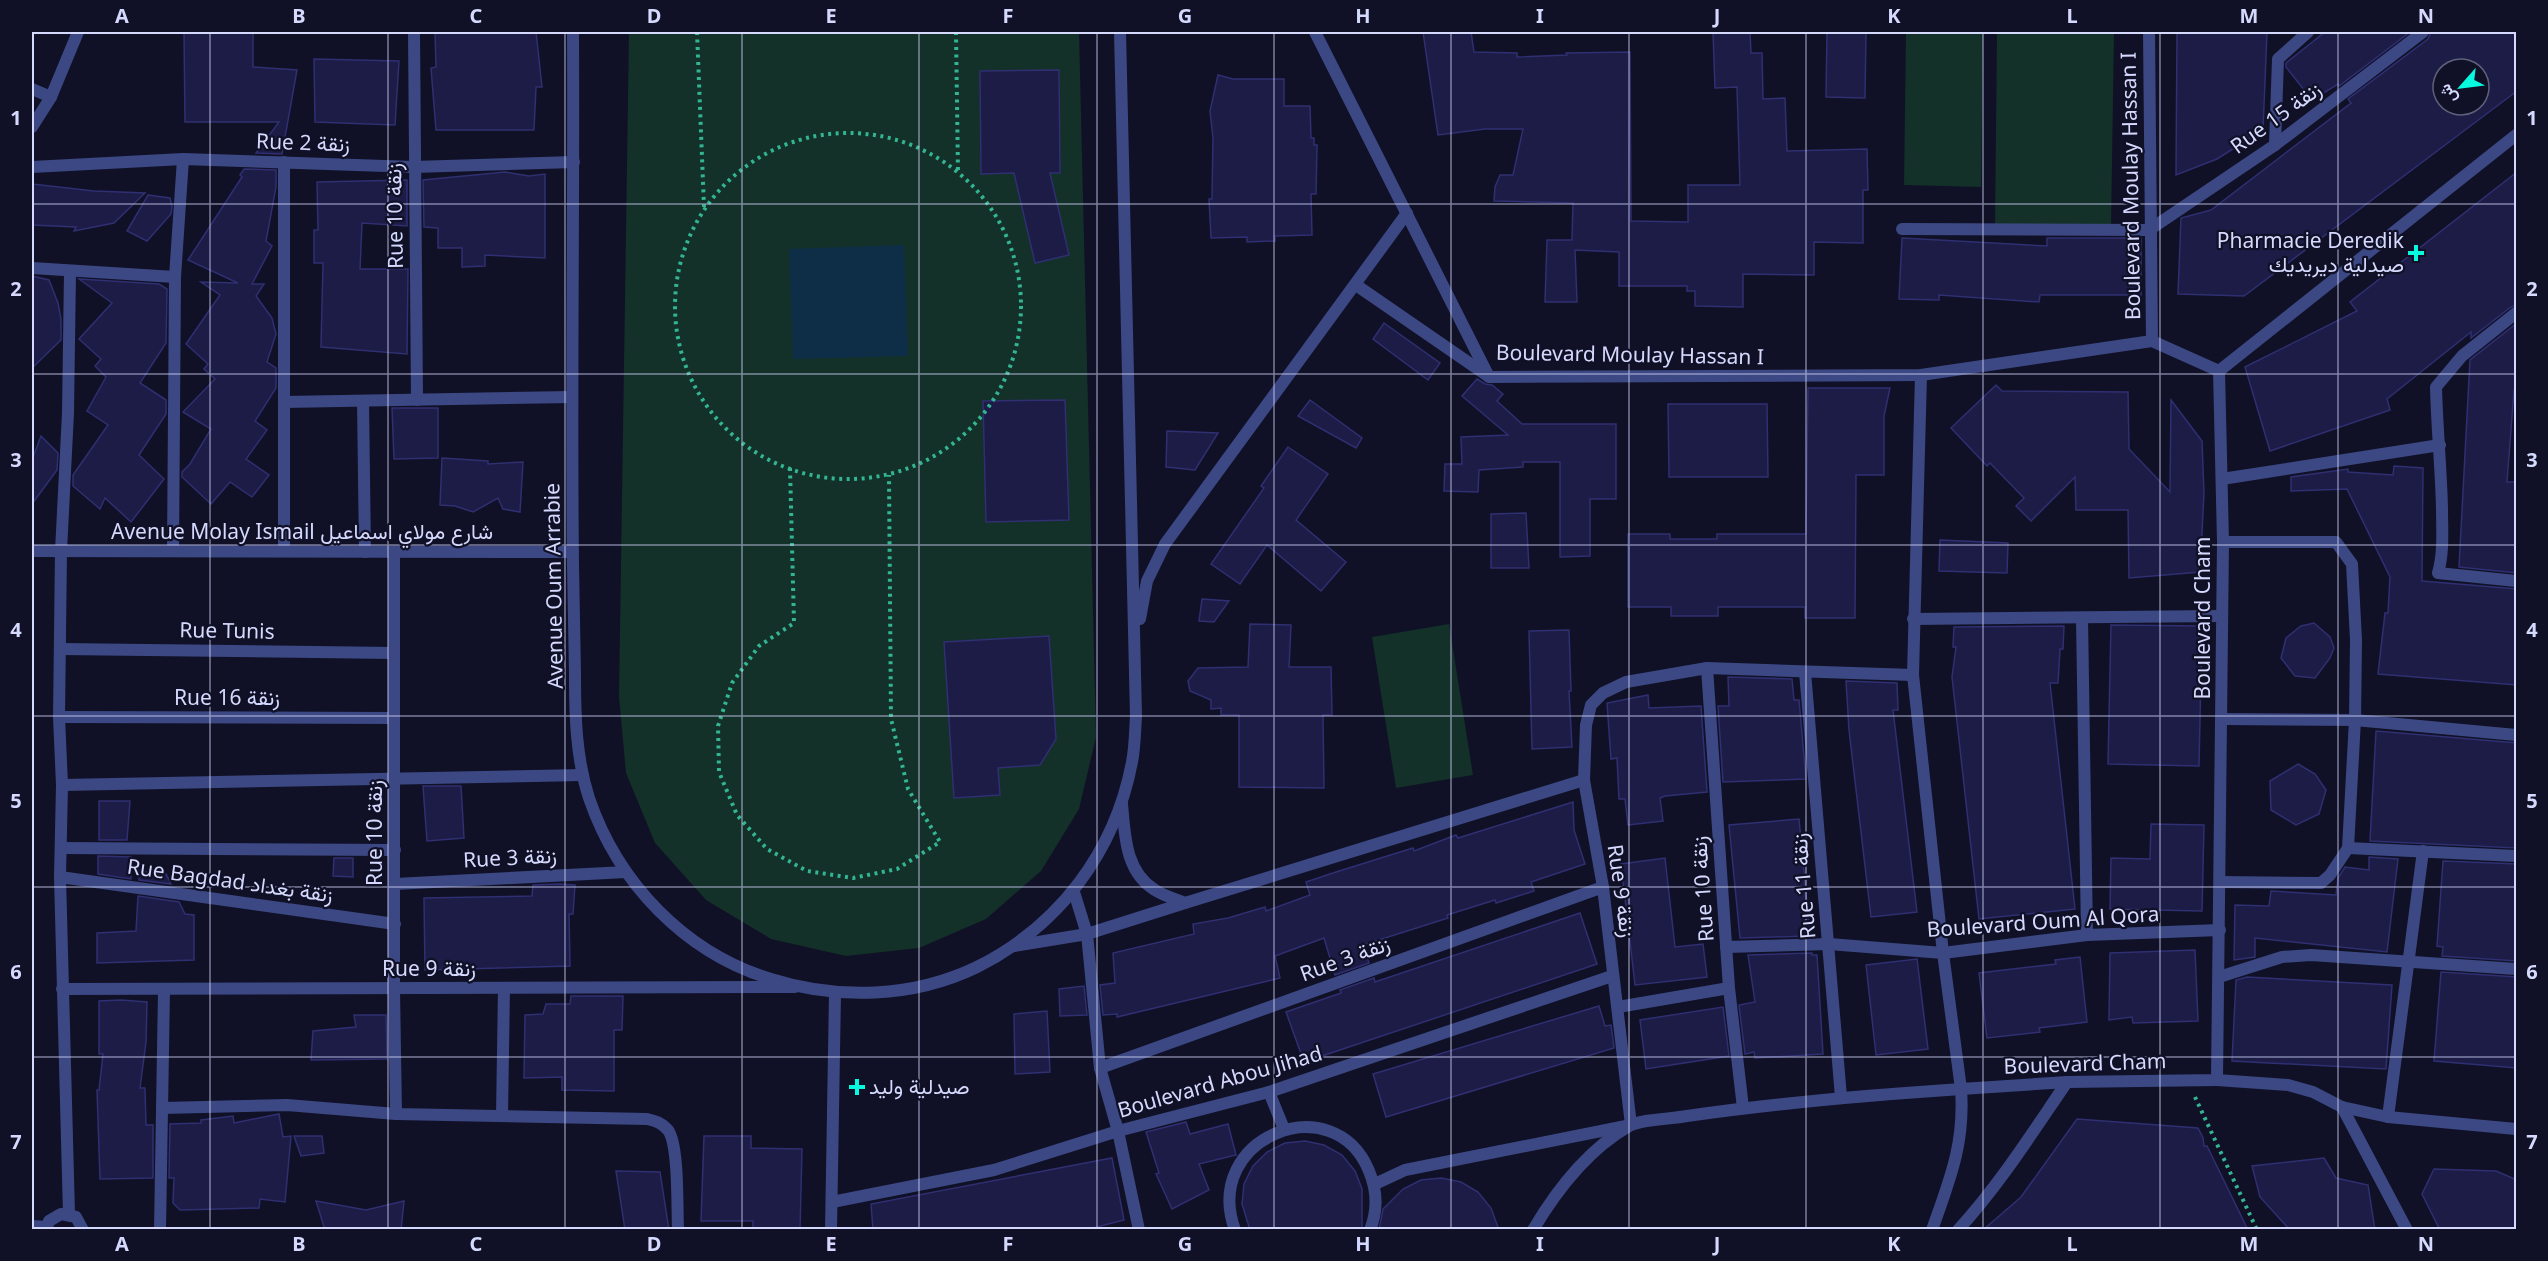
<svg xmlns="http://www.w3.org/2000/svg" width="2548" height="1261" font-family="'Noto Sans',Vazirmatn,sans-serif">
	<rect width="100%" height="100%" fill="#101126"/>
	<g fill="#133029">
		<path d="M629,32H1079L1096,737L1079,809L1041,871L986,919L919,948L846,956L771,939L706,900L655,843L626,773L619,697Z"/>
		<path d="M1906,32H1983L1981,187L1904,185Z"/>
		<path d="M1997,32H2114L2111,227L1995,224Z"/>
		<path d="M1449,624L1473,775L1396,788L1372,637Z"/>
	</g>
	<path fill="#0e2e47" d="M904,245L908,356L793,359L789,249Z"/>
	<g fill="#1c1c46" stroke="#2f2f72" stroke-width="1.5" fill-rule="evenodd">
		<path d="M184,32H253V67L297,70L282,154L256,153L279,122H185Z"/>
		<path d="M435,32H536L542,87H536L534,130H436L431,68L436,67Z"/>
		<path d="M1423,32H1471L1474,52L1517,53V57L1567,55L1566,53L1630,52L1631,221L1688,222V185H1740L1737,87L1715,88L1713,32H1750L1751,53H1762L1763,99L1785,98L1787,151L1867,149L1868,190H1863V243L1814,242V275L1743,274V307L1695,306V291H1687V286H1619V252L1575,250L1577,302H1545L1547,240H1572L1573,203L1494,201L1495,187L1500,175H1513L1523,129H1485L1438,135Z"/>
		<path d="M1827,32H1866L1865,98L1826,97Z"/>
		<path d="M2177,32H2267L2263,130L2217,159L2176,175Z"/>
		<path d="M2325,32H2410L2339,86L2338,84L2312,100L2286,67V63Z"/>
		<path d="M2431,32H2517V91L2244,296L2178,294L2181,218L2211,210L2351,103L2348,99L2428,39ZM2443,69H2479V105H2443Z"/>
		<path d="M314,59L399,61L395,125L315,122Z"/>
		<path d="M1059,70L1060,173H1050L1069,255L1035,263L1014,173L981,174L980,71Z"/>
		<path d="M1218,75L1233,79H1284V106H1310L1311,138H1314V145H1317L1316,194H1311L1312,235L1275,236V241L1247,242V237L1211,238L1209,199H1212L1213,138L1210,111Z"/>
		<path d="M244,169L276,170V187L266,241L272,246L252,284H264L256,296L272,318L276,334L267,362L276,368V388L255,421L267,430L246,459L269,475L252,497L230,482L211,504L182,477V472L190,464L211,429L183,412L215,379L204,369L208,364L186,344L220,295L201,282L238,283L188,260L242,177L240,175Z"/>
		<path d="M505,172L529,176L545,174V258L485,255V266L462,267V248H438V228L424,227L423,180Z"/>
		<path d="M2517,172V305L2511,307L2471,338V332L2387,399L2390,410L2270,451L2245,367L2357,311L2350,302Z"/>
		<path d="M407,180V226L362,223L360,269H408L407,354L321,347L323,263H314V230H318L317,182Z"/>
		<path d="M32,184L94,191L145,193L114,223L74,231L76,227L32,225Z"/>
		<path d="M148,195L170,198L172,206L171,214L147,241L127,231Z"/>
		<path d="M1902,238L2047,246V238H2141V295H2040L2039,302L1939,295V300L1899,299Z"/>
		<path d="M32,276L49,280L58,303L61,319V340L32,368Z"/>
		<path d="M79,279L159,284L167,289L166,343L140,383L166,400V414L139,455L164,479L131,522L105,498L100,509L73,486V475L108,425L87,411L106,377L95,366L101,359L79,339L112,303Z"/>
		<path d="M1384,323L1440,363L1428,380L1373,339Z"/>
		<path d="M2517,323V388L2514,390L2507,482H2517V573L2459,567L2470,360Z"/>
		<path d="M1477,379L1485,384L1492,385L1503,394L1497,401L1522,424H1616V499H1590V556L1560,557V462H1523V467L1479,470L1478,492L1444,491L1445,464H1462L1461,437L1508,435L1462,396Z"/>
		<path d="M1996,385L2002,391L2128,392L2129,449L2170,492L2171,400L2202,441L2204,493L2200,572L2129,578L2128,510H2076L2075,477L2031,521L2016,506L2024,498L1990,463L1987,466L1951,428Z"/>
		<path d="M1808,388H1890L1884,416V475H1856L1855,618H1805V607H1718V616H1671V607H1628V534H1670V539H1717V534H1806Z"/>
		<path d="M1065,400L1069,520L986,522L983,401Z"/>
		<path d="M1310,400L1362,438L1356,448L1298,416Z"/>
		<path d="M1668,404H1767L1768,477H1669Z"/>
		<path d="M392,408H438V458L394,459Z"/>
		<path d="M1167,431L1218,433L1195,470L1166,467Z"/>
		<path d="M41,436L58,453L57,470L32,504V460Z"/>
		<path d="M1288,447L1328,474L1296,520L1346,562L1321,591L1267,545L1240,584L1211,564L1264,488L1261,486Z"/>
		<path d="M442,458L488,461V464L523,462L520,512L503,509L498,498L473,512L455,506L440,505Z"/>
		<path d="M2394,466L2423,468L2422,581L2517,589V685L2378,674L2385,613H2388L2390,577L2347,489L2291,491V477L2348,469V472L2393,475Z"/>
		<path d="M1526,513L1529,568H1491V514Z"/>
		<path d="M1940,540L2008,543L2007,573L1939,571Z"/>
		<path d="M1202,599L1229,601L1214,622L1199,621Z"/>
		<path d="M2314,623L2330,637L2334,648L2330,658L2315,678L2295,676L2281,658L2286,638L2301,626Z"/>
		<path d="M1250,624L1291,625L1289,667H1331L1332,715H1323L1324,788L1239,787V715H1221V708L1211,709V700L1190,691L1188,681L1198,668L1248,667Z"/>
		<path d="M2111,625L2202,626L2199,766L2108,764Z"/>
		<path d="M2064,626L2063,649H2060L2058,683H2050L2075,909L1979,919L1952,677L1956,647H1953L1954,627Z"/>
		<path d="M1569,630L1571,691H1569L1572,747L1532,749L1529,631Z"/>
		<path d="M1049,636L1056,739L1040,765L998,768L1000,795L954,798L944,642Z"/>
		<path d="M1728,677L1792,679L1794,700H1799L1806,779L1723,782L1718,706H1729Z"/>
		<path d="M1846,681L1897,683L1898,710H1893L1917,912L1871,917L1849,730Z"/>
		<path d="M1648,695L1649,708L1701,706L1707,792L1665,796L1660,798L1663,821L1628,825L1625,799H1619L1617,758L1611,759L1607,703Z"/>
		<path d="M2376,731L2517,743V848L2370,841Z"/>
		<path d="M2298,764L2315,774L2326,790L2319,814L2296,825L2271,810L2270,781Z"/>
		<path d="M423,786H461L464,838L427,841Z"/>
		<path d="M99,801H130L127,840H99Z"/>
		<path d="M1573,802L1574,830L1585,864L1531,882L1534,891L1496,903L1495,900L1447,915L1448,918L1363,945L1369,963L1335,975L1324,938L1275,956L1280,978L1117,1017V1014L1103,1015L1100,985L1115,983L1113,953L1194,934L1193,924L1228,918L1265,907L1266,911L1310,895L1306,882L1336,872L1413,848L1414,851L1456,835L1458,838Z"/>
		<path d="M1799,819L1810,936L1740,938L1729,825Z"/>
		<path d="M2151,824L2204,825L2202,911L2110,909L2111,858L2150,859Z"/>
		<path d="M98,856L131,857V879L98,874Z"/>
		<path d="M2369,857L2398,859L2387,952L2255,938V957L2234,960L2235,905L2269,906L2271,891L2336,895L2338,878L2345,867L2369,870Z"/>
		<path d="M334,858H353V877L333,876Z"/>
		<path d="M1665,858L1675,947L1703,944L1707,977L1635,985L1621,864Z"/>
		<path d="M2443,861L2517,864V961L2442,956L2443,947L2437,946Z"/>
		<path d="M139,871L166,874L171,884L139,880Z"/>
		<path d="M559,884L575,885L573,914H569L570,966L425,970L424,898L532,896L533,885Z"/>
		<path d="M138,896L179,902L185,914L194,915V960L97,963V933L136,931Z"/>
		<path d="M1580,913L1597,964L1304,1062L1286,1012L1341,993L1340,990L1374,978L1375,982Z"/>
		<path d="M2195,950L2198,1021L2133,1023L2132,1017L2109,1020L2110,953Z"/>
		<path d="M1812,953V955H1817L1823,1054L1755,1058L1754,1052L1745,1054L1739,1005L1755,1002L1748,955Z"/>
		<path d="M2080,957L2087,1022L2039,1028L2040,1032L1987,1038L1979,973L2056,964L2055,960Z"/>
		<path d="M1917,959L1928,1049L1876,1055L1866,965Z"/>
		<path d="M2441,972L2517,977V1068L2434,1061Z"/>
		<path d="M2247,977L2392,985L2386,1069L2232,1061L2236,980Z"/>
		<path d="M1084,986L1087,1015L1060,1016L1059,989Z"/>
		<path d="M571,996H623L622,1030H614V1091L562,1090V1077L524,1078L525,1015L543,1014L546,1004H570Z"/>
		<path d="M121,1000L147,1002L146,1042L140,1088H145L146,1125H153V1178L100,1179L97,1090H99L103,1054H99V1001Z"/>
		<path d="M1599,1006L1605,1026L1611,1025L1614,1048L1386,1117L1373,1074Z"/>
		<path d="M1723,1007L1729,1056L1646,1069L1640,1020Z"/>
		<path d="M1047,1011L1050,1072L1015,1074L1014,1014Z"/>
		<path d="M354,1015H386L387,1059L311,1060L313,1031L356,1027Z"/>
		<path d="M279,1114L283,1137L291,1136L285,1202L260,1199L259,1208L180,1210L173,1203L174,1178H169L170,1124L201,1123V1120L233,1116L234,1123Z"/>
		<path d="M2077,1119L2198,1128L2203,1138L2204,1146H2207L2248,1230H1983L2021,1197Z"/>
		<path d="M1186,1122L1190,1134L1228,1124L1236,1155L1199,1164L1209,1190L1172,1209L1156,1174L1159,1173L1146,1132Z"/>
		<path d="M294,1136H322L324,1153L301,1156Z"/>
		<path d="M704,1136H751V1148L802,1149L800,1230H753V1221H701Z"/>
		<path d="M1305,1141L1324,1145L1342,1155L1355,1171L1362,1189V1230H1250L1242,1204L1244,1184L1253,1166L1267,1152L1285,1143Z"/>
		<path d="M1112,1158L1124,1220L1085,1230H873L871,1204Z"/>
		<path d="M2324,1158L2336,1178L2368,1185L2375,1230H2290L2260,1197L2252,1166Z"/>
		<path d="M2434,1169L2496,1171L2517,1180V1230H2440L2422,1194Z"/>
		<path d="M616,1171L660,1172L669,1230H625Z"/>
		<path d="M1441,1178L1461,1182L1478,1192L1491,1208L1499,1230H1379L1383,1209L1403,1189L1421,1180Z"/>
		<path d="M316,1201L366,1210L404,1201L401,1230H325Z"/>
	</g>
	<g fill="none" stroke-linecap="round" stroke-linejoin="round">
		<g stroke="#33b593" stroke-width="4" stroke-dasharray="3 4.5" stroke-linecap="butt">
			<path d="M697,32L704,207"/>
			<path d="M956,32L958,173"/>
			<circle cx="848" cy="306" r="173"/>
			<path d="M790,468L794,623L759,646L732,683L718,726L719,772L737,815L767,849L807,871L853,878L897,869L940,842L908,789L891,719L889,475"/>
			<path d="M2195,1097L2257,1230"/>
		</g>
		<g stroke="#3c4884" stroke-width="12">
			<path d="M414,32L417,400"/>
			<path d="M2149,32L2152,341"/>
			<path d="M32,89L51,97"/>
			<path d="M32,127L51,97L78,32"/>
			<path d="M2275,145L2278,59L2308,32"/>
			<path d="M284,162V551"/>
			<path d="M32,167L183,159L414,167L574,162"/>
			<path d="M1902,229L2149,230L2275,145L2423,32"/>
			<path d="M32,268L175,277"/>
			<path d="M2516,313L2462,356L2436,387C2437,428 2441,468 2442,508C2442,530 2444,552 2438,573L2516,581"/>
			<path d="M1921,375L1913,675L1943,953L1961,1089L2067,1082L2217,1080L2223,542L2219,371"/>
			<path d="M363,401L365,552"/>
			<path d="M284,402L571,397"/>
			<path d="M2222,479L2440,445"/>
			<path d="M173,551L175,277L183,159"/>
			<path d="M394,552V989L396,1114"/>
			<path d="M2082,618L2087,935"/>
			<path d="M1913,619L2221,616"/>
			<path d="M60,649L394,653"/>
			<path d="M1707,668L1729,988L1743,1108"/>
			<path d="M1805,672L1841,1097"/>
			<path d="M59,717L394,718"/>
			<path d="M2223,719L2355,720L2516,735"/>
			<path d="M62,785L582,775"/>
			<path d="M61,848L395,850"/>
			<path d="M2348,848L2516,856"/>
			<path d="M60,877L395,924"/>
			<path d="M2220,882L2321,883L2330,875L2348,848L2355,720L2356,640L2352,564L2336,542H2223"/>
			<path d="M395,884L626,872"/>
			<path d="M1074,892L1087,934L1100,1068L1118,1131L1139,1230"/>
			<path d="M1185,903L1584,780"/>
			<path d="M1014,946L1087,934L1185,903C1176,899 1164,896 1155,890C1125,872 1125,835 1122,804"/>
			<path d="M1726,947L1829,944L1943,953L2087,935L2220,930"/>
			<path d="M2219,977L2282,957L2311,955L2516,969"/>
			<path d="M62,989L795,987"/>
			<path d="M1618,1007L1729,988"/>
			<path d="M1100,1068L1603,887"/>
			<path d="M2217,1080L2288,1085L2313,1092L2342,1107L2388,1117L2516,1129"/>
			<path d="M1269,1092L1284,1129"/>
			<path d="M2342,1107L2407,1230"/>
			<path d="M162,1108L287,1105L396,1114L647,1119C656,1121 662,1123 668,1130C679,1145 677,1208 678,1230"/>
			<path d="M502,1116L504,988"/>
			<path d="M2388,1117L2423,851"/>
			<path d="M1375,1184L1405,1170L1631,1125L1603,887L1584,780L1586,725L1591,705L1603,693L1626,682L1707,668L1913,675"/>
			<path d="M832,1202L994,1170L1118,1131L1269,1092L1612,976"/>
			<path d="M69,1214L60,877L62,785L59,717L61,551L68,413L70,272"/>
			<path d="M160,1230L164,990"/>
			<path d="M831,1230L835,993"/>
			<path d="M1235,1230C1201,1137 1334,1085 1369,1171C1377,1190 1378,1210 1370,1230"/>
			<path d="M1533,1230C1556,1191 1589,1149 1629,1126C1641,1119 1672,1119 1687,1116C1778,1103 1869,1095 1961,1089C1965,1143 1950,1179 1932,1230"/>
			<path d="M1958,1230C2000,1184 2032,1133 2067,1082"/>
		</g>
		<g stroke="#3c4884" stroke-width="12">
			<path d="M573,32C574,209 571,387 573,565C574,601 574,638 575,674C575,716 576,758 589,798C618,883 685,953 771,979C838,1000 913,998 977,967C1059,926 1115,852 1132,762C1135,747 1135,731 1136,716L1120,32"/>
			<path d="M1315,32L1489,377L1921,375L2152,341L2219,371L2516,135"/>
			<path d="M1356,285L1488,376"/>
			<path d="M32,551L573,552"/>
			<path d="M1140,619L1147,581L1165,544L1407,213"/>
			<path d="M32,1226L46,1227"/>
			<path d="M46,1230L49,1221L61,1214L76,1217L83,1230"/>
		</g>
	</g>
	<path fill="none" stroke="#d6d9fe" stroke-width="1.5" stroke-opacity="0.55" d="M210,32V1230M388,32V1230M565,32V1230M742,32V1230M919,32V1230M1097,32V1230M1274,32V1230M1451,32V1230M1629,32V1230M1806,32V1230M1983,32V1230M2160,32V1230M2338,32V1230M32,204H2516M32,374H2516M32,545H2516M32,716H2516M32,887H2516M32,1057H2516"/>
	<g fill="#07f9e0" stroke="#101126" stroke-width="2">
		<path d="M2413 244h6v6h6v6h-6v6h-6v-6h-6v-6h6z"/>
		<path d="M854 1078h6v6h6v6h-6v6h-6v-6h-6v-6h6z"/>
	</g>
	<g text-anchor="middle" stroke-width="4.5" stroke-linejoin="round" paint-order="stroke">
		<g font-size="21" fill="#d6d9fe" stroke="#101126">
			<text transform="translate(2276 118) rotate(-36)" y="7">Rue 15 زنقة</text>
			<text transform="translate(303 143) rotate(2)" y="7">Rue 2 زنقة</text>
			<text transform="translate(2131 186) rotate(-91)" y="7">Boulevard Moulay Hassan I</text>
			<text transform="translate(395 216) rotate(-91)" y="7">Rue 10 زنقة</text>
			<text transform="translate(1630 355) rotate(1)" y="7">Boulevard Moulay Hassan I</text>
			<text x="302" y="539">Avenue Molay Ismail شارع مولاي اسماعيل</text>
			<text transform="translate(554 586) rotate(-91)" y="7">Avenue Oum Arrabie</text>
			<text transform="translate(2203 618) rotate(-90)" y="7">Boulevard Cham</text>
			<text transform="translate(227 631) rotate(1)" y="7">Rue Tunis</text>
			<text x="227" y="705">Rue 16 زنقة</text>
			<text transform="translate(375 833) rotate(-90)" y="7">Rue 10 زنقة</text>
			<text transform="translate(510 858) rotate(-3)" y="7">Rue 3 زنقة</text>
			<text transform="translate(230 881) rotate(8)" y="7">Rue Bagdad زنقة بغداد</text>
			<text transform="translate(1804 886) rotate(-95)" y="7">Rue 11 زنقة</text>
			<text transform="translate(1703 889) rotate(-94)" y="7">Rue 10 زنقة</text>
			<text transform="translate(1621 891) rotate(82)" y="7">Rue 9 زنقة</text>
			<text transform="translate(2043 922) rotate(-4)" y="7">Boulevard Oum Al Qora</text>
			<text transform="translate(1345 959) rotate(-20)" y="7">Rue 3 زنقة</text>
			<text x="429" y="976">Rue 9 زنقة</text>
			<text transform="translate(2085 1064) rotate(-2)" y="7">Boulevard Cham</text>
			<text transform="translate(1220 1082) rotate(-16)" y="7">Boulevard Abou Jihad</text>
		</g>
		<g font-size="21" fill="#d6d9fe" stroke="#101126" text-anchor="end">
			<text x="2404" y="248">Pharmacie Deredik<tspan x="2404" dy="24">صيدلية ديريديك</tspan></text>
			<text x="869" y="1094" text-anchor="start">صيدلية وليد</text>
		</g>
	</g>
	<rect width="2548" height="1261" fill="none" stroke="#101126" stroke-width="66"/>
	<g transform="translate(2461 87) rotate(242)"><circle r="28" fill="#101126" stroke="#5f617c" stroke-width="1.5"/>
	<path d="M0-4.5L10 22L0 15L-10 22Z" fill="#07f9e0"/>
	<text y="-9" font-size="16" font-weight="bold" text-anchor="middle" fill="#d6d9fe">ش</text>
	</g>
	<rect x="33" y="33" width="2482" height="1195" fill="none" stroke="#d6d9fe" stroke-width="2"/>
	<g font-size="20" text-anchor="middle" font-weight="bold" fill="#d6d9fe">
		<text x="122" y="23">A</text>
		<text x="299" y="23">B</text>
		<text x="476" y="23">C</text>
		<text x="654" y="23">D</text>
		<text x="831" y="23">E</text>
		<text x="1008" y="23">F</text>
		<text x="1185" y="23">G</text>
		<text x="1363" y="23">H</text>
		<text x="1540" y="23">I</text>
		<text x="1717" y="23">J</text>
		<text x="1894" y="23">K</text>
		<text x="2072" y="23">L</text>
		<text x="2249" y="23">M</text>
		<text x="2426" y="23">N</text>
		<text x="16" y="125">1</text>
		<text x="2532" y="125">1</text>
		<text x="16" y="296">2</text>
		<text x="2532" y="296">2</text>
		<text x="16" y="467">3</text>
		<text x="2532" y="467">3</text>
		<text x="16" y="637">4</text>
		<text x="2532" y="637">4</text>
		<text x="16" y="808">5</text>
		<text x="2532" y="808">5</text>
		<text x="16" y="979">6</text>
		<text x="2532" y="979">6</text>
		<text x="16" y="1149">7</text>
		<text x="2532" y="1149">7</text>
		<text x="122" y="1251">A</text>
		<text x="299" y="1251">B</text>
		<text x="476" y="1251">C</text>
		<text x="654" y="1251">D</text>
		<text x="831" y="1251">E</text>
		<text x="1008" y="1251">F</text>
		<text x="1185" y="1251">G</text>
		<text x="1363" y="1251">H</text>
		<text x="1540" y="1251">I</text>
		<text x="1717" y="1251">J</text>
		<text x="1894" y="1251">K</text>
		<text x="2072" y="1251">L</text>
		<text x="2249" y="1251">M</text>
		<text x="2426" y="1251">N</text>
	</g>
</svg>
